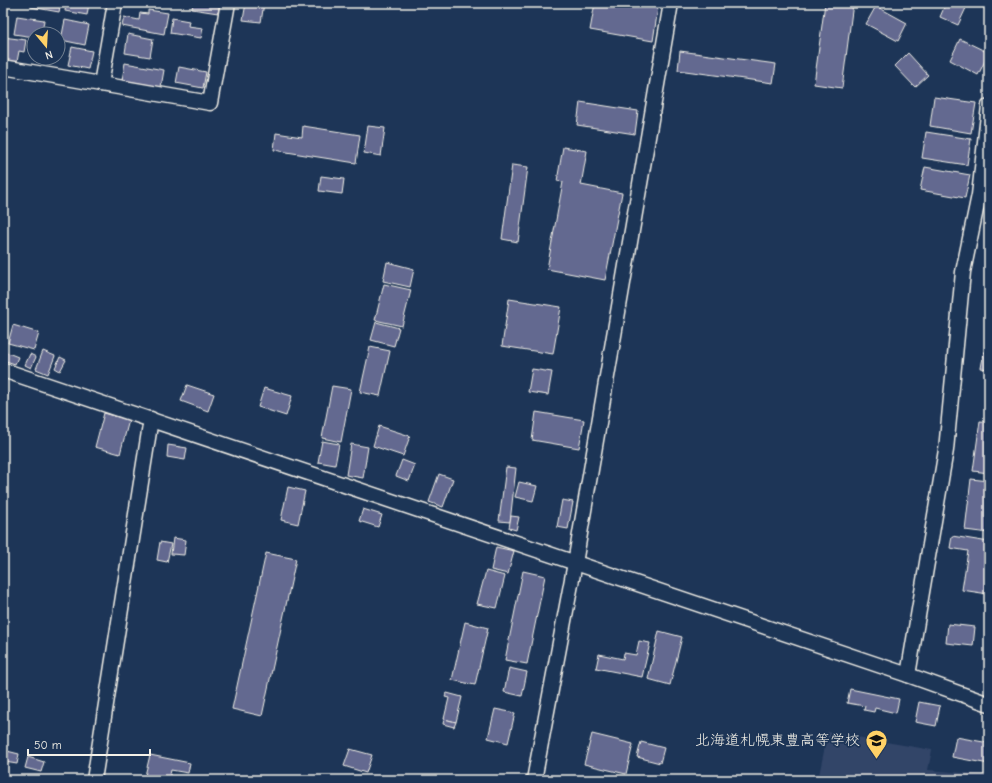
<svg xmlns="http://www.w3.org/2000/svg" width="992" height="783" font-family="'Comic Neue','Klee One',sans-serif">
	<rect width="100%" height="100%" fill="#1d3557"/>
	<filter id="ink" filterUnits="userSpaceOnUse"><feTurbulence type="fractalNoise" baseFrequency=".025" numOctaves="2"/><feDisplacementMap in="SourceGraphic" scale="8" xChannelSelector="R" yChannelSelector="G"/><feConvolveMatrix kernelMatrix="1 2 1 2 8 2 1 2 1" color-interpolation-filters="sRGB"/></filter>
	<g filter="url(#ink)">
		<path fill="#324568" d="M828,732L932,750L928,770L989,775V780H818Z"/>
		<g fill="#636990" stroke="#f4f1e8">
			<path d="M32,3H61L59,12L31,7Z"/>
			<path d="M66,3H89L87,15L65,11Z"/>
			<path d="M140,3H161L160,7Z"/>
			<path d="M193,3H220L218,13L192,9Z"/>
			<path d="M246,3H264L261,22L243,20Z"/>
			<path d="M595,3H635L641,6L658,8L653,41L590,30Z"/>
			<path d="M825,3H853L842,88L814,84Z"/>
			<path d="M946,3H954L966,8L958,25L940,17Z"/>
			<path d="M876,6L907,23L898,41L866,24Z"/>
			<path d="M148,10L168,13L164,34L122,26L124,17L139,20L140,13L148,14Z"/>
			<path d="M17,16L44,20L42,34H34V37L14,34Z"/>
			<path d="M172,18L189,21L188,26L203,28L201,38L170,33Z"/>
			<path d="M65,20L89,25L85,45L61,40Z"/>
			<path d="M128,34L153,39L150,57L125,53Z"/>
			<path d="M3,37L26,40L24,52L19,51L17,62L3,60Z"/>
			<path d="M960,39L989,53L978,75L950,60Z"/>
			<path d="M72,47L92,51L88,69L68,65Z"/>
			<path d="M680,51L776,64L773,83L678,70Z"/>
			<path d="M908,53L928,75L915,87L895,66Z"/>
			<path d="M125,63L164,70L161,87L122,80Z"/>
			<path d="M179,67L206,72L203,88L176,83Z"/>
			<path d="M934,97L976,103L971,133L930,126Z"/>
			<path d="M580,102L638,111L635,134L577,125Z"/>
			<path d="M303,126L360,135L356,163L274,150L276,133L302,137Z"/>
			<path d="M368,126L385,128L381,156L364,153Z"/>
			<path d="M926,132L971,139L967,165L922,158Z"/>
			<path d="M563,147L587,151L581,185L622,193L605,280L547,269L563,182L557,181Z"/>
			<path d="M512,165L528,167L518,242L502,239Z"/>
			<path d="M925,167L970,175L965,198L920,190Z"/>
			<path d="M321,176L344,179L342,194L319,191Z"/>
			<path d="M387,262L414,269L410,287L383,281Z"/>
			<path d="M384,284L411,290L402,326L375,320Z"/>
			<path d="M509,299L561,307L553,354L502,346Z"/>
			<path d="M376,322L399,328L394,346L371,340Z"/>
			<path d="M13,325L39,333L34,350L8,343Z"/>
			<path d="M370,347L390,351L380,396L360,392Z"/>
			<path d="M3,351L18,357L15,364L3,360Z"/>
			<path d="M43,351L55,356L48,374L36,369Z"/>
			<path d="M984,352L989,353V380L985,379L987,369L981,368Z"/>
			<path d="M30,354L36,357L31,368L25,365Z"/>
			<path d="M60,357L66,360L60,371L55,368Z"/>
			<path d="M532,369L552,372L548,395L528,392Z"/>
			<path d="M187,385L214,394L208,411L181,401Z"/>
			<path d="M332,386L351,389L341,442L322,438Z"/>
			<path d="M264,388L292,396L286,416L258,407Z"/>
			<path d="M3,393L8,394L3,417Z"/>
			<path d="M536,412L584,420L579,448L532,440Z"/>
			<path d="M104,413L129,420L120,454L95,447Z"/>
			<path d="M980,421L989,422V473L973,471Z"/>
			<path d="M379,426L410,436L403,456L373,446Z"/>
			<path d="M322,441L339,444L335,465L318,462Z"/>
			<path d="M351,444L368,447L363,478L346,475Z"/>
			<path d="M168,445L187,448L185,460L167,457Z"/>
			<path d="M402,460L415,465L409,481L396,476Z"/>
			<path d="M506,467L516,468L510,522L499,521Z"/>
			<path d="M439,474L453,479L443,507L429,502Z"/>
			<path d="M971,479L989,481V533L965,530Z"/>
			<path d="M519,482L537,486L533,501L515,497Z"/>
			<path d="M288,487L305,491L298,524L281,520Z"/>
			<path d="M562,500L573,502L568,529L557,527Z"/>
			<path d="M363,509L382,515L378,527L359,521Z"/>
			<path d="M511,516L519,517L516,530L509,528Z"/>
			<path d="M952,536L989,542L988,594L962,590L968,551L950,548Z"/>
			<path d="M173,538L186,540L184,555L171,554Z"/>
			<path d="M160,542L171,544L167,562L157,560Z"/>
			<path d="M496,547L514,551L508,574L491,570Z"/>
			<path d="M266,553L296,559L262,716L232,709Z"/>
			<path d="M486,571L505,576L497,608L477,604Z"/>
			<path d="M523,571L545,576L527,664L505,660Z"/>
			<path d="M465,622L488,628L475,685L452,680Z"/>
			<path d="M948,624L975,627L973,646L946,643Z"/>
			<path d="M659,631L682,637L670,685L648,679Z"/>
			<path d="M639,641L650,643L642,677L596,668L599,654L623,659L624,653L636,655Z"/>
			<path d="M509,668L527,672L522,696L504,692Z"/>
			<path d="M850,689L899,699L896,713L875,708L874,712L864,710L865,706L847,703Z"/>
			<path d="M447,693L462,697L456,722L444,719L449,698L445,697Z"/>
			<path d="M919,702L940,706L936,726L915,722Z"/>
			<path d="M495,709L515,713L508,743L488,738Z"/>
			<path d="M444,719L456,722L454,727L443,724Z"/>
			<path d="M592,734L633,744L626,774L584,764Z"/>
			<path d="M956,737L989,743V764L952,757Z"/>
			<path d="M641,742L664,748L660,763L637,757Z"/>
			<path d="M350,749L372,755L366,773L344,766Z"/>
			<path d="M3,750L19,754L17,764L5,762L7,755H3Z"/>
			<path d="M150,755L190,763L188,773L171,770L169,780H144Z"/>
			<path d="M28,757L44,762L41,772L25,768Z"/>
		</g>
		<g fill="none" stroke-linecap="round" stroke-linejoin="round">
			<defs>
				<g id="street">
					<path d="M3,67L210,103L228,3"/>
					<path d="M101,84L115,3"/>
					<path d="M3,370L908,675L989,704"/>
					<path d="M908,675L946,450L963,272L979,195L989,106"/>
					<path d="M94,780L151,419"/>
					<path d="M534,780L575,563L671,3"/>
				</g>
			</defs>
			<use href="#street" stroke="#f4f1e8" stroke-width="17"/>
			<use href="#street" stroke="#1d3557" stroke-width="14"/>
		</g>
	</g>
	<defs>
		<symbol id="school-pin" viewBox="-11 -11 22 30"><path d="M0 17L-7.5 6A9.5 9.5 0 1 1 7.5 6Z" fill="#ffd166" stroke="#1d3557"/><path d="M0-5L7-2L0 1L-7-2ZM-4 1L0 2.5L4 1V4Q0 6-4 4Z" fill="#111"/></symbol>
	</defs>
	<g fill-rule="evenodd">
		<use href="#school-pin" x="864" y="728" width="25" height="34"/>
	</g>
	<g text-anchor="middle" stroke-width="3.5" stroke-linejoin="round" paint-order="stroke">
		<g font-size="15" fill="#f4f1e8" stroke="#1d3557" text-anchor="end">
			<text x="860" y="745">北海道札幌東豊高等学校</text>
		</g>
	</g>
	<rect width="992" height="783" fill="none" stroke="#1d3557" stroke-width="16"/>
	<rect x="8" y="8" width="976" height="767" fill="none" stroke="#f4f1e8" stroke-width="1.5" filter="url(#ink)"/>
	<g transform="translate(46 46) rotate(162)"><circle r="19" fill="#1d3557" stroke="#738091"/>
	<path d="M0-3L7 15L0 10L-7 15Z" fill="#ffd166"/>
	<text y="-6" font-size="11" font-weight="bold" text-anchor="middle" fill="#f4f1e8">N</text>
	</g>
	<path d="M28 749v6h122v-6" fill="none" stroke="#f4f1e8" stroke-width="2"/>
	<text x="34" y="749" font-size="12" fill="#f4f1e8" stroke="#1d3557" stroke-width="3" paint-order="stroke">50 m</text>
</svg>
